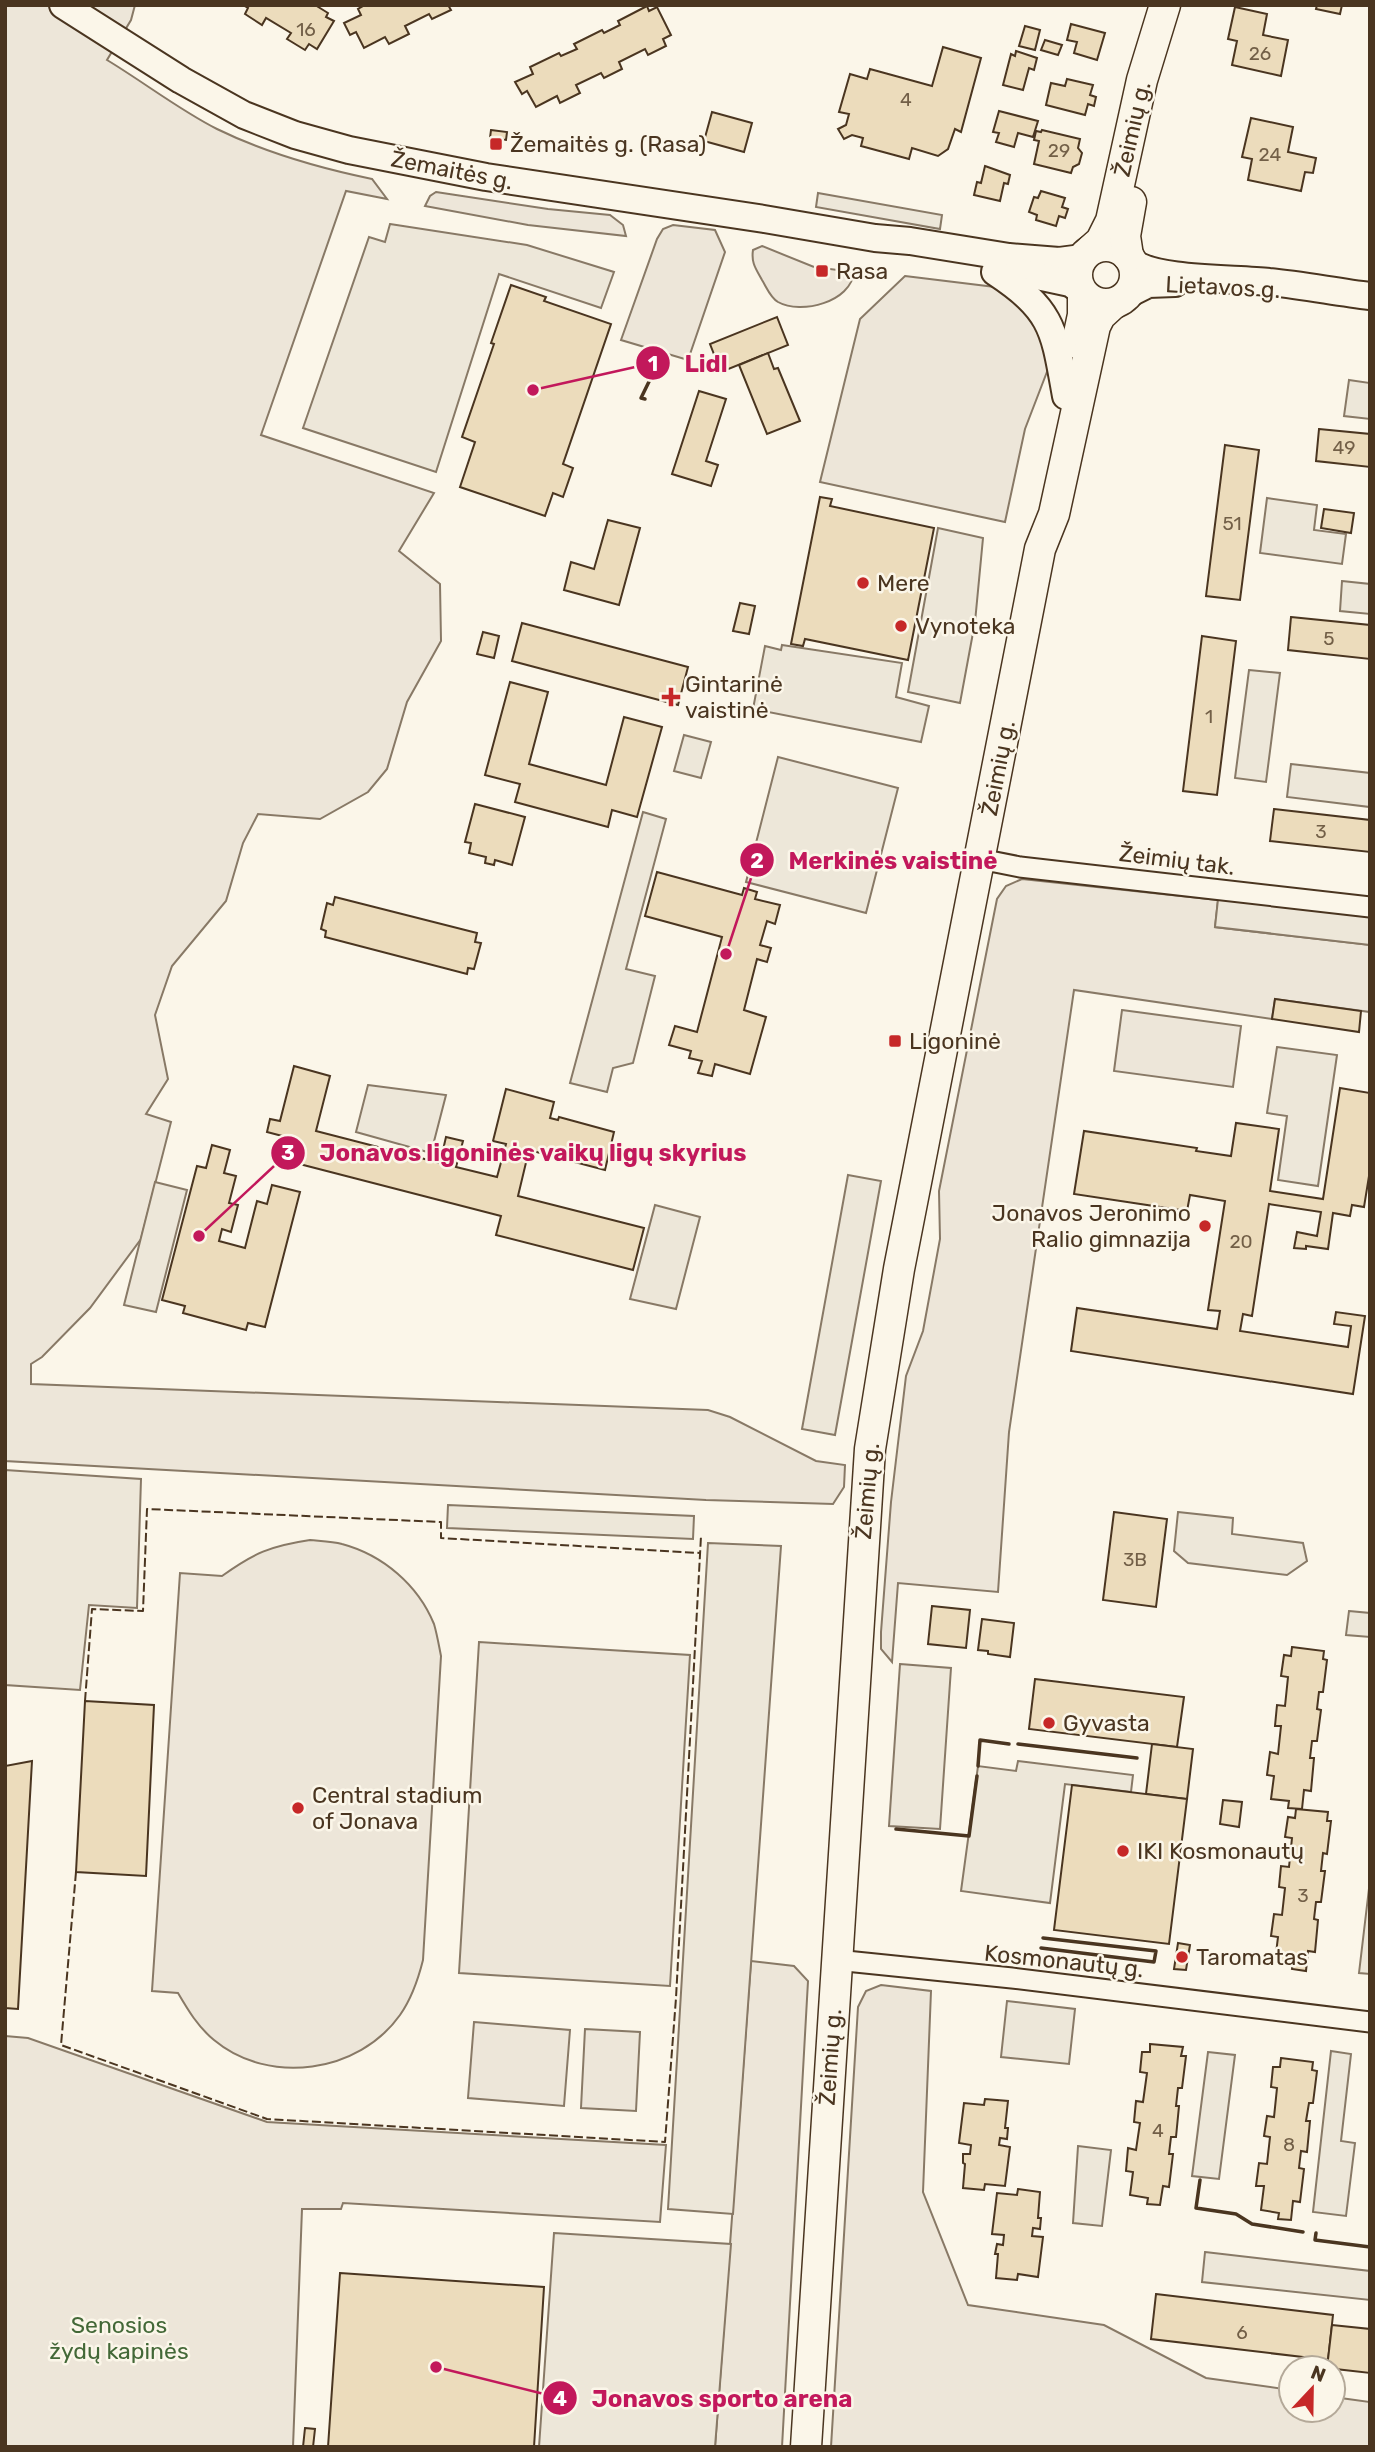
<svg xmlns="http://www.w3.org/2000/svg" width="1375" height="2452" font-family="Rubik,sans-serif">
	<rect width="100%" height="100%" fill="#fbf6e9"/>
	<g fill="#ede6d9" stroke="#887966" stroke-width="2">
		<path d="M5,5H135L131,20L107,60C142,81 181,111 217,129C266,153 319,168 372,179L387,199L346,191L261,435L434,493L399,551L440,584L441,641L407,702L387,769L368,792L320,819L258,814L243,843L226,901L172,966L155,1015L168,1079L146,1114L171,1122L141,1239L90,1308L42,1357L31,1364V1384L708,1410L730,1417L816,1461L845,1465L844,1487L833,1504L706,1500L5,1461Z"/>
		<path d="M436,192L548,209L610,215L623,225L626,236L528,225L425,206L430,196Z"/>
		<path d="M673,225L715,230L725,252L688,360L621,340L657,239L663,229Z"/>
		<path d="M762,246L814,267L854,272C851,302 801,315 778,302C770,297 767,288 762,280C756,269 751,263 753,250Z"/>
		<path d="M905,276L995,287L1040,319L1050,364L1025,429L1005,522L820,482L860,319Z"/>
		<path d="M1022,879L1218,900L1215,927L1370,945V1012L1275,999L1272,1019L1074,990L1009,1432L998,1592L898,1583L892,1662L881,1649V1632L891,1502L906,1376L923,1331L940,1239L939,1191L997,899L1006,886Z"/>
		<path d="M1122,1010L1241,1026L1233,1087L1114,1071Z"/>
		<path d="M310,1540C320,1541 332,1541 342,1544C383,1555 418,1585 434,1624C437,1634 439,1646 441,1656L423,1960C418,1980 412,1998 400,2015C359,2073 269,2086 214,2040C198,2027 188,2010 178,1993L152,1991L180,1573L222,1576C254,1553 270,1546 310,1540Z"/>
		<path d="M479,1642L690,1655L670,1986L459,1973Z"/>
		<path d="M751,1961L794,1966L808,1981L782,2447H715Z"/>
		<path d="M881,1985L931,1991L923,2192L968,2305L1104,2325L1206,2378L1291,2390V2410H1333V2397L1370,2402V2447H831L858,2007L866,1991Z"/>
		<path d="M474,2022L570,2030L564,2106L468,2098Z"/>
		<path d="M585,2029L640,2032L636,2111L581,2108Z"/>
		<path d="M5,2036L28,2038L267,2122L666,2145L660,2222L343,2203L341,2209H302L293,2447H5Z"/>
	</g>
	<g fill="#ede7d9" stroke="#887966" stroke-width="2">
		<path d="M818,193L942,215L940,229L816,207Z"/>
		<path d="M390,224L527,245L614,272L601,308L499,274L436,472L303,428L369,237L385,242Z"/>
		<path d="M1349,380L1370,383V419L1344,416Z"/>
		<path d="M1267,498L1317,505L1314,530L1346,534L1342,564L1260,553Z"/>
		<path d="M938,528L983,538L975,622L960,703L908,692Z"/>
		<path d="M1342,581L1370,584V614L1340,611Z"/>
		<path d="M782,645L902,663L896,697L929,706L921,742L753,709L765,646L781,650Z"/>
		<path d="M1249,670L1280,673L1266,782L1235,778Z"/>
		<path d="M684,735L711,742L701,778L674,771Z"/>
		<path d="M778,757L898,788L866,913L746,882Z"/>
		<path d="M1291,764L1370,773V807L1287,797Z"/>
		<path d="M643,812L666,819L626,969L655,976L633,1063L613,1068L607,1092L570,1083Z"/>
		<path d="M1219,890L1370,907V945L1215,927Z"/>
		<path d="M1277,1047L1337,1055L1318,1186L1278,1180L1287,1116L1267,1113Z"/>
		<path d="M368,1085L446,1095L431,1153L356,1132Z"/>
		<path d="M848,1175L881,1181L835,1435L802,1429Z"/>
		<path d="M155,1182L187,1190L156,1312L124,1305Z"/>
		<path d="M655,1205L700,1217L676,1309L630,1299Z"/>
		<path d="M5,1470L141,1479L137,1608L89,1605L80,1690L5,1685Z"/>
		<path d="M448,1505L694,1516L693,1539L447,1528Z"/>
		<path d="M1178,1512L1233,1518L1232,1534L1303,1543L1307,1561L1287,1575L1188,1563L1174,1551Z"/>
		<path d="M708,1543L781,1546L733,2214L668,2209Z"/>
		<path d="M1349,1611L1370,1613V1637L1346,1635Z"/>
		<path d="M900,1664L951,1668L940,1829L889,1826Z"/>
		<path d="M1018,1761L1133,1775L1131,1792L1065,1784L1050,1903L961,1891L978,1766L1016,1771Z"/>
		<path d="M1370,1880V1974L1359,1973Z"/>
		<path d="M1007,2001L1075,2009L1069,2064L1001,2057Z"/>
		<path d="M1331,2051L1351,2054L1341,2141L1355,2143L1346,2216L1313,2212Z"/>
		<path d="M1208,2052L1235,2055L1219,2179L1192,2176Z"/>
		<path d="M1078,2146L1111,2150L1102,2226L1073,2223Z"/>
		<path d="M554,2233L731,2244L715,2447H539Z"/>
		<path d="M1205,2252L1370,2271V2300L1202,2282Z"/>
	</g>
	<g fill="#ecdcbc" stroke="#4a3520" stroke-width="2">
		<path d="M243,5H315L328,13L326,17L334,21L317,49L309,44L305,50L287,39L291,33L266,18L262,25L245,14L248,8Z"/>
		<path d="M365,5H448L451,10L432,19L429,14L405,26L409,34L389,44L385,37L364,48L356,32L350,35L344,23L361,15L358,9Z"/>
		<path d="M1317,5H1342L1340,14L1316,9Z"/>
		<path d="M647,6L649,11L657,7L671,35L663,39L666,46L648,55L645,49L619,62L622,69L604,78L601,73L576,85L580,93L560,103L557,96L536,107L527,91L522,94L515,82L533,74L530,67L559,53L561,56L577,49L574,44L602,30L604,33L620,25L618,21Z"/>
		<path d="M1235,7L1267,14L1263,35L1288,40L1281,76L1232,65L1237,41L1228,39Z"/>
		<path d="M1071,24L1105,33L1097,60L1074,53L1077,42L1067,40Z"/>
		<path d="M1025,26L1040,30L1035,50L1019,46Z"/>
		<path d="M1045,40L1062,45L1058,55L1041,50Z"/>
		<path d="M943,47L981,58L961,132L955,129L948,149L938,156L912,148L909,159L861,146L863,138L852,135L844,139L838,129L846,125L849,114L839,112L850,74L867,79L870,69L932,86Z"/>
		<path d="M1016,51L1037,58L1034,70L1029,68L1023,90L1003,85L1011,54L1015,56Z"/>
		<path d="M1067,79L1093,85L1090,95L1096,97L1094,106L1088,104L1085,115L1046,105L1051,83L1065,86Z"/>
		<path d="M999,111L1038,121L1033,137L1018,133L1014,147L996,142L999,133L993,132Z"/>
		<path d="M712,112L752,123L744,152L704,141Z"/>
		<path d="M1251,118L1293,127L1288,152L1316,158L1313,173L1305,172L1301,191L1248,180L1252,159L1242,157Z"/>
		<path d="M491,130L507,132L506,140L490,138Z"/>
		<path d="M1042,130L1080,139L1078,148L1082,153L1079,164L1073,167L1071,173L1034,164L1039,141L1034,140L1036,131L1041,132Z"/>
		<path d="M985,166L1010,175L1008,184L1004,183L1000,201L974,195L977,182L981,183Z"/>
		<path d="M1041,191L1065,198L1062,207L1068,209L1065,218L1059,216L1056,226L1036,220L1037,215L1029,212L1034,197L1038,198Z"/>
		<path d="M511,285L546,297L544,301L611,324L563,464L573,468L563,497L553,493L545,516L460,487L475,442L462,437L494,344L491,343Z"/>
		<path d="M777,317L788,345L721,372L710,344Z"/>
		<path d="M768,353L774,369L778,368L800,421L767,434L739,365Z"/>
		<path d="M699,391L726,399L706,461L718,465L711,486L672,474Z"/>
		<path d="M1319,429L1370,434V467L1316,461Z"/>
		<path d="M1225,445L1259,450L1240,600L1206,596Z"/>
		<path d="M820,497L832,499L830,506L934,528L908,660L805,639L803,646L791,644Z"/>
		<path d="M1324,509L1354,513L1351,533L1321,528Z"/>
		<path d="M608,520L640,528L619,605L564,590L571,562L594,569Z"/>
		<path d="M740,603L755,606L749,634L733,631Z"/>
		<path d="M1291,617L1370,625V659L1288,650Z"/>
		<path d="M522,623L688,667L678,705L512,661Z"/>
		<path d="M483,632L499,636L494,658L477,654Z"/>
		<path d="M1202,636L1236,641L1217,795L1183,791Z"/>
		<path d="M510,682L548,692L529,764L606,785L624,717L662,727L637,817L612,810L608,827L515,802L520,784L485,775Z"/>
		<path d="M475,804L525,817L512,865L495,860L494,865L485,863L486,857L469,853L471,843L465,842Z"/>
		<path d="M1274,809L1370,820V852L1270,841Z"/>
		<path d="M657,872L742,895L744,888L757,892L755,899L780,905L775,924L767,921L760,945L771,948L767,962L757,959L744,1010L766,1017L750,1074L715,1064L712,1076L698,1073L702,1061L689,1058L691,1051L669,1045L675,1026L697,1032L722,937L645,916Z"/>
		<path d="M335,897L477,933L475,942L481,943L474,969L468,968L467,974L325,937L326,931L321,929L327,903L333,905Z"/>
		<path d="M1275,999L1361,1011L1359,1032L1272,1019Z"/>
		<path d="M294,1066L330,1076L316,1131L440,1163L446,1137L463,1141L456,1167L497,1177L506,1144L493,1141L506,1089L554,1102L550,1118L558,1120L559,1117L614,1132L605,1170L529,1150L518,1196L644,1228L633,1270L496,1235L501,1216L284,1160L290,1138L267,1132L270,1119L280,1121Z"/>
		<path d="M1340,1088L1370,1093V1170L1364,1207L1352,1205L1350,1216L1333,1213L1328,1249L1306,1246V1249L1294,1248L1297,1232L1317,1236L1321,1212L1269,1204L1252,1316L1243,1314L1240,1331L1348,1347L1351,1326L1334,1324L1336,1312L1365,1316L1353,1394L1071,1351L1077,1308L1217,1329L1220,1311L1208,1310L1225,1201L1190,1195L1187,1211L1074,1194L1084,1131L1197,1148L1196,1151L1231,1156L1236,1123L1279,1129L1270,1191L1323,1199Z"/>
		<path d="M212,1145L230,1150L224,1173L236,1176L229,1203L238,1205L231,1232L222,1229L219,1241L245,1248L257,1201L267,1204L272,1185L300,1192L265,1327L248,1323L246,1330L183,1313L185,1306L162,1300L197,1166L206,1168Z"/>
		<path d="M1114,1512L1167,1519L1156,1607L1103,1600Z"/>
		<path d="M932,1606L970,1610L966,1648L928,1644Z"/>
		<path d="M982,1619L1014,1623L1010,1657L988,1654V1651L978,1650Z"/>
		<path d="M1292,1647L1324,1651L1323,1659L1327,1660L1323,1692H1319L1317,1709L1321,1710L1317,1741H1312L1310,1758H1314L1311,1791L1304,1790L1302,1809L1288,1808L1289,1801L1271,1799L1274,1776L1267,1775L1270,1752L1278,1754L1281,1726H1275L1277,1705L1285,1706L1288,1677L1281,1676L1284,1655L1291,1656Z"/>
		<path d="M1035,1679L1184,1697L1177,1747L1029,1729Z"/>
		<path d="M85,1701L154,1705L146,1876L76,1872Z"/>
		<path d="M1152,1744L1193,1749L1187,1799L1146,1794Z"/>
		<path d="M32,1761L18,2009L5,2008V1766Z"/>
		<path d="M1072,1785L1187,1799L1169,1944L1054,1930Z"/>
		<path d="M1223,1800L1242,1802L1239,1827L1220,1824Z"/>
		<path d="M1296,1809L1328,1812L1327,1821H1331L1327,1854L1323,1853L1321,1871H1325L1321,1902H1316L1314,1919L1318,1920L1315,1952L1308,1951L1306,1971L1292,1969L1293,1963L1275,1961L1278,1937L1271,1936L1274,1914L1282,1915L1285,1888L1279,1887L1281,1866L1289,1867L1292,1838L1285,1837L1288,1817L1295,1818Z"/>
		<path d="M1178,1943L1190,1945L1186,1970L1174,1969Z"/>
		<path d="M1150,2044L1183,2047L1181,2056H1186L1182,2088H1178L1176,2106H1179L1176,2137H1171L1169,2154H1173L1169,2187L1163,2186L1160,2205L1147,2204L1148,2198L1130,2195L1133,2172L1126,2171L1128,2148L1136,2150L1140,2123L1134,2122L1136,2101L1143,2102L1147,2073L1140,2072L1142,2052H1150Z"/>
		<path d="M1281,2058L1313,2062L1312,2070L1317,2071L1313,2103H1309L1306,2121H1310L1307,2152L1301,2151L1299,2168L1304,2169L1300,2202L1293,2201L1291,2220L1278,2219L1279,2213L1261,2210L1264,2186H1256L1259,2163L1267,2164L1270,2137L1264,2136L1267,2116L1274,2117L1277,2088L1271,2087L1273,2067H1280Z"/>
		<path d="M985,2099L1008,2101L1005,2128H1008L1007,2139L1000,2138L999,2145L1010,2147L1005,2186L985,2184L984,2190L963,2188L965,2164L963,2163V2154H970L971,2145L959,2143L964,2103L984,2105Z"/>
		<path d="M1018,2189L1040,2192L1038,2218H1041L1040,2229L1033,2228L1032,2236L1043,2237L1038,2277L1018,2274L1017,2280L996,2278L998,2254H995L997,2244L1003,2245L1004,2235L992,2234L997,2193L1017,2195Z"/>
		<path d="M340,2273L544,2287L534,2447H328Z"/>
		<path d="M1156,2294L1333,2315L1328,2360L1151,2339Z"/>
		<path d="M1332,2325L1370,2329V2373L1327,2368Z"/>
		<path d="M305,2428L315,2429L313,2447H303Z"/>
	</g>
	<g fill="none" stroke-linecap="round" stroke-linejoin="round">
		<defs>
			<g id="street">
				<path d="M980,859L1020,867L1370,907"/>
				<path d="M836,1960L1012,1978L1370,2022"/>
			</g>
			<g id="secondary">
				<path d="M63,5L181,80L244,115L295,135L349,150L486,177L764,219L875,238L910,241L1009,257L1059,261L1082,258"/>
				<path d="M1132,262C1158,281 1234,278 1269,282C1302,285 1336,292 1370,296"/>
				<path d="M1014,271L1070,283L1079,289"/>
				<path d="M995,272C1054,311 1054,330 1066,396"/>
				<path d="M1130,293L1148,284L1175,283"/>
			</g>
			<g id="primary">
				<circle cx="1106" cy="275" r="29"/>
				<path d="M1092,249L1101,241L1111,221L1142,80L1165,5"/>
				<path d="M1128,256L1125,236L1131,202"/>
				<path d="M1077,343L1083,315V294"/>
				<path d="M806,2447L870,1449L899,1269L1040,549L1054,514L1095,326L1100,316L1113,304"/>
			</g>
		</defs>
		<use href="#street" stroke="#4a3520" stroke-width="23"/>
		<use href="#secondary" stroke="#4a3520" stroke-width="30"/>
		<use href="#primary" stroke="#4a3520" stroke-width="33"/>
		<use href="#street" stroke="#fbf6e9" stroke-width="19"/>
		<use href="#secondary" stroke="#fbf6e9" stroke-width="26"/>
		<use href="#primary" stroke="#fbf6e9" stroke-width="30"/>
		<g stroke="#4a3520" stroke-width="2" stroke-dasharray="9 3.5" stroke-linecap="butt">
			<path d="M85,1701L92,1609L143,1611L147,1509L441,1522V1538L700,1553"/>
			<path d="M76,1872L61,2045L267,2119L665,2142L676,1998L701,1536"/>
		</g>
		<g stroke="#4a3520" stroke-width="3.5">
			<path d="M645,399L641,398L662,355L666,357"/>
			<path d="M1018,1744L1137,1758"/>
			<path d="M978,1766L980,1740L1009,1744"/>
			<path d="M896,1829L969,1836L977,1776"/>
			<path d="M1041,1948L1154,1962L1156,1951L1043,1938"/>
			<path d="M1200,2180L1196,2208L1236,2214L1252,2224L1303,2232"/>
			<path d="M1316,2233L1315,2240L1370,2247"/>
		</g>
	</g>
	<g fill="#c62828" stroke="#fbf6e9" stroke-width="2.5">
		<rect x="489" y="137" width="14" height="14" rx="3.5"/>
		<rect x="815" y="264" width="14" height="14" rx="3.5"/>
		<circle cx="863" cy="583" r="7"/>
		<circle cx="901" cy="626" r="7"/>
		<path d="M667.5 686.5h7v7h7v7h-7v7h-7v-7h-7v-7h7z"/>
		<rect x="888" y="1034" width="14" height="14" rx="3.5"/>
		<circle cx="1205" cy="1226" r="7"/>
		<circle cx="1049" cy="1723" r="7"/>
		<circle cx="298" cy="1808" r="7"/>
		<circle cx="1123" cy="1851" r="7"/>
		<circle cx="1182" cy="1957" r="7"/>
	</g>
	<g text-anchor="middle" stroke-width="5" stroke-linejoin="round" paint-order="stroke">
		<g font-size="19" fill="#725f47">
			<text x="306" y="36">16</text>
			<text x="1260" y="60">26</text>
			<text x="906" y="106">4</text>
			<text x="1059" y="157">29</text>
			<text x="1270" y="161">24</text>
			<text x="1344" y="454">49</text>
			<text x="1232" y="530">51</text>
			<text x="1329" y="645">5</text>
			<text x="1209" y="723">1</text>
			<text x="1321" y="838">3</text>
			<text x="1241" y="1248">20</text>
			<text x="1135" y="1566">3B</text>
			<text x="1303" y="1902">3</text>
			<text x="1158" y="2137">4</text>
			<text x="1289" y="2151">8</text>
			<text x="1242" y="2339">6</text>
		</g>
		<g font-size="23" fill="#4a3520" stroke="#fbf6e9">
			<text transform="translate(1132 129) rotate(-77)" y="8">Žeimių g.</text>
			<text transform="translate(452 170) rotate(11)" y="8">Žemaitės g.</text>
			<text transform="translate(1223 287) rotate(3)" y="8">Lietavos g.</text>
			<text transform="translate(998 768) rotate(-79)" y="8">Žeimių g.</text>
			<text transform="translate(1177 860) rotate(7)" y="8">Žeimių tak.</text>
			<text transform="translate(867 1491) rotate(-85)" y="8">Žeimių g.</text>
			<text transform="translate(1064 1961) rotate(6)" y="8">Kosmonautų g.</text>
			<text transform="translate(830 2057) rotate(-86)" y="8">Žeimių g.</text>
		</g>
		<g font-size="23" fill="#4a3520" stroke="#fbf6e9" text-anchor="start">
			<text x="510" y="152">Žemaitės g. (Rasa)</text>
			<text x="836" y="279">Rasa</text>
			<text x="877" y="591">Mere</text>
			<text x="915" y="634">Vynoteka</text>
			<text x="685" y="692">Gintarinė<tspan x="685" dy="26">vaistinė</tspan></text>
			<text x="909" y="1049">Ligoninė</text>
			<text x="1191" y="1221" text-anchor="end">Jonavos Jeronimo<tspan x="1191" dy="26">Ralio gimnazija</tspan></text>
			<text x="1063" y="1731">Gyvasta</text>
			<text x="312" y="1803">Central stadium<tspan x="312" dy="26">of Jonava</tspan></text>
			<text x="1137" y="1859">IKI Kosmonautų</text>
			<text x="1196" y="1965">Taromatas</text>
		</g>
		<g font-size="23" fill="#436837" stroke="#fbf6e9">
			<text x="119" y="2333">Senosios<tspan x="119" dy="26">žydų kapinės</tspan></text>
		</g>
	</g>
	<path fill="none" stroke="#c2185b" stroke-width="2.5" d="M533 390L653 363M726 954L757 860M199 1236L288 1153M436 2367L560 2398"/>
	<g fill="#c2185b" stroke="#fbf6e9" stroke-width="2.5">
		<circle cx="533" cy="390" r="7"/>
		<circle cx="726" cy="954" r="7"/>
		<circle cx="199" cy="1236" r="7"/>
		<circle cx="436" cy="2367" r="7"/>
		<circle cx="653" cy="363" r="18"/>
		<circle cx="757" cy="860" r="18"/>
		<circle cx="288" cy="1153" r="18"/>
		<circle cx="560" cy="2398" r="18"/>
	</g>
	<g font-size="21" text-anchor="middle" font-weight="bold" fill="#fff">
		<text x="653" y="371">1</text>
		<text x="757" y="868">2</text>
		<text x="288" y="1160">3</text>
		<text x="560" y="2406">4</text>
	</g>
	<g font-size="24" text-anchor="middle" font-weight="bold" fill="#c2185b" stroke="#fbf6e9" stroke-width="5" stroke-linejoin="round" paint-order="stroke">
		<text x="706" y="372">Lidl</text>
		<text x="893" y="869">Merkinės vaistinė</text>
		<text x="533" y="1161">Jonavos ligoninės vaikų ligų skyrius</text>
		<text x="722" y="2407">Jonavos sporto arena</text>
	</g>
	<rect width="1375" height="2452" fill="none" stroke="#4a3520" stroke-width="14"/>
	<g transform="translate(1312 2389) rotate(22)"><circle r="33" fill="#fbf6e9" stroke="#b4a999" stroke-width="2"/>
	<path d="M0-5L12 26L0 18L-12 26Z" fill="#c62828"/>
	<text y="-10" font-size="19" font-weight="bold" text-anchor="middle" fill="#4a3520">N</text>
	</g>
</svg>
